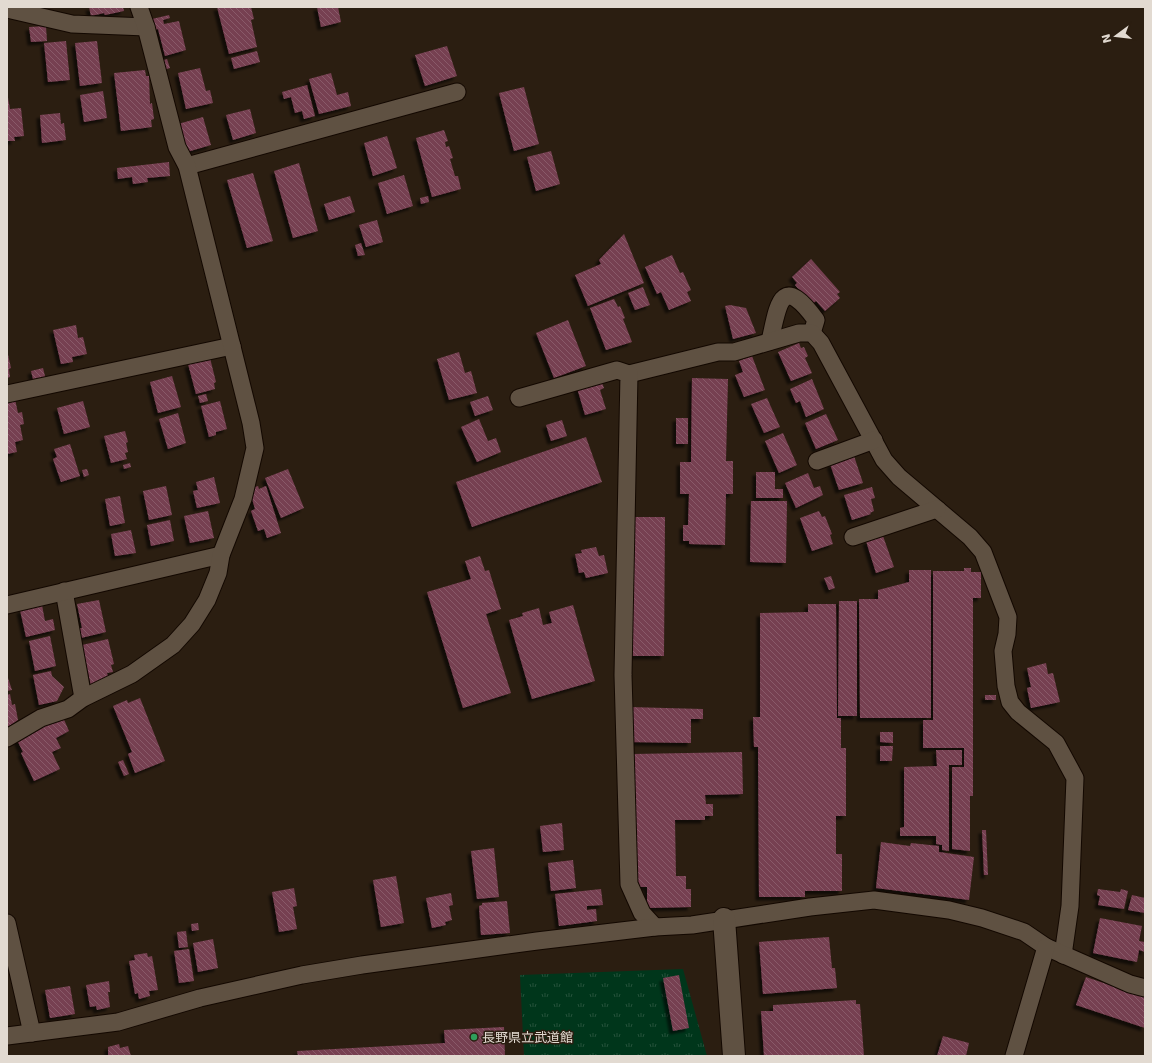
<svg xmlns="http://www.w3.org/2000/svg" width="1152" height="1063" font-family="'DejaVu Sans','Noto Sans JP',sans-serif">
	<defs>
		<pattern id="grass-tufts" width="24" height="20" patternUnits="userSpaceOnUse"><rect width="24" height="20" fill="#00361b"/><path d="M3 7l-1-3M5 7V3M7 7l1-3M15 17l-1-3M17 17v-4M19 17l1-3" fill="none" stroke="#25523b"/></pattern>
		<pattern id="building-back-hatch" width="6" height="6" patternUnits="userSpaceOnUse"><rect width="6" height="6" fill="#763f51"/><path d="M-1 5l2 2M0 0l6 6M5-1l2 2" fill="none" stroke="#895a69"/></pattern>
		<filter id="shadow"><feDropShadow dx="-3.5" dy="3.5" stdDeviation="1" flood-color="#0009"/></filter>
	</defs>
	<rect width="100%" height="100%" fill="#2b1e11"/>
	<path fill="url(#grass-tufts)" d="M683,969L707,1056H524L520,975Z"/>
	<g fill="url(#building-back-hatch)" filter="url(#shadow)">
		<path d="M89,7H123L124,11L105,15L104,13L91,16Z"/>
		<path d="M217,7H251L254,19L251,20L257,47L229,54Z"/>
		<path d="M317,7H338L341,22L321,27Z"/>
		<path d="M169,15L170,18L163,20L164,24L179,21L186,50L165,56L158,29L154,30L152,19Z"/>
		<path d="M46,26L47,41L31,42L29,27Z"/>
		<path d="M66,41L70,80L48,82L44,43Z"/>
		<path d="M97,41L102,83L80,86L75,43Z"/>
		<path d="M447,46L457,76L425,86L415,55Z"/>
		<path d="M257,51L260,62L234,69L231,58Z"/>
		<path d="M167,59L170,68L164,70L161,61Z"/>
		<path d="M200,68L206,91L210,90L213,103L186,109L178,73Z"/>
		<path d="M145,70L146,76H149L150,104L152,103L154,119L151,120L152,127L121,131L114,73Z"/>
		<path d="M331,73L337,95L348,92L351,106L319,114L309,79Z"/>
		<path d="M307,85L315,116L304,119L302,111L295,113L291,97L284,99L282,92Z"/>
		<path d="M524,87L539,144L514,151L499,93Z"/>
		<path d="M103,91L107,118L84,122L80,95Z"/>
		<path d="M7,92L10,109L21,108L24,136L14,137L15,141H7Z"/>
		<path d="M250,109L256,133L233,140L226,115Z"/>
		<path d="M60,113L61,124L64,123L66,140L42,143L40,115Z"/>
		<path d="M203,117L211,145L187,152L178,124Z"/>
		<path d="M444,130L448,141L445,142L446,147L449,146L453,158L450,159L455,176H458L461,189L432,197L416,138Z"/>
		<path d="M387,136L397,168L373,176L364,143Z"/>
		<path d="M551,151L560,184L536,191L527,157Z"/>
		<path d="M169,162L170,176L147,178L148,182L133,184L132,177L118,179L117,168Z"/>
		<path d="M299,163L318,231L293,238L274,171Z"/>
		<path d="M253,173L273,241L247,248L227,180Z"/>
		<path d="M404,175L413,206L387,214L378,183Z"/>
		<path d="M350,196L355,212L329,220L324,204Z"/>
		<path d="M428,196L429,202L421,204L420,198Z"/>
		<path d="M377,220L383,242L366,247L359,225Z"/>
		<path d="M624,234L644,283L588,306L575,275L601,264L599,260Z"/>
		<path d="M361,243L365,255L358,256L355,245Z"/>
		<path d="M672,255L680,273L683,272L691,290L687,292L691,301L669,310L661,292L657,294L645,267Z"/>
		<path d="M811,259L840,292L837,294L840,298L825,311L816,301L812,304L795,285L797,283L792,277Z"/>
		<path d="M643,287L650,305L635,310L628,293Z"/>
		<path d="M614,299L618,307L620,306L625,318L623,319L632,342L606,350L590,308Z"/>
		<path d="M730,305L746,308L756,333L733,339L725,306Z"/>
		<path d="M568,320L586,366L554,378L536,333Z"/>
		<path d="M76,325L78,338L83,337L87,354L72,357L73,362L61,364L53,330Z"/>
		<path d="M799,343L801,348L804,347L808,356L805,358L812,373L791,381L778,352Z"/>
		<path d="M7,350L11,368L9,369L10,377L7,378Z"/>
		<path d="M459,352L465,373L471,371L477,393L449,400L437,359Z"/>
		<path d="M752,356L765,390L744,397L735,375L743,372L739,361Z"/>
		<path d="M210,358L216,382L214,383L215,389L196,394L188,364Z"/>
		<path d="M43,368L46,380L34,383L31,371Z"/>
		<path d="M172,376L181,407L158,413L150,382Z"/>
		<path d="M692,378L728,379L726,461H733V494H726L725,545L689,544V541H683V525H688L689,494H680V462H691Z"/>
		<path d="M812,379L824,409L806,417L800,401L796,403L790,389Z"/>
		<path d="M601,380L604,388L600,390L606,409L585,415L577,388Z"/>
		<path d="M206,394L208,401L200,403L198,396Z"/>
		<path d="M488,396L493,410L475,416L470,402Z"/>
		<path d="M767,398L780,427L764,433L751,404Z"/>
		<path d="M15,399L18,413L22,412L24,424L20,425L23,440L15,442L17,452L7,454V400Z"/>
		<path d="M83,401L90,427L64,434L57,408Z"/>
		<path d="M220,401L227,429L216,432V435L209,437L201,406Z"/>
		<path d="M178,413L186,443L168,449L159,419Z"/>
		<path d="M826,414L838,440L816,449L805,423Z"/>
		<rect x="676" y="418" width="12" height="26"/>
		<path d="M479,419L488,441L496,438L501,452L477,462L461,427Z"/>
		<path d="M562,420L567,436L551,441L546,425Z"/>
		<path d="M125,431L128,442L126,443L128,452L125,453L127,459L111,463L104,436Z"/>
		<path d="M783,433L797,465L779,473L765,441Z"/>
		<path d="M586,437L602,482L472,527L456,482Z"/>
		<path d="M70,444L80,476L61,482L53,459L57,457L54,449Z"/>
		<path d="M854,456L863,483L839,490L830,464Z"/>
		<path d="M130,463L131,467L124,469L123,465Z"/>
		<path d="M87,469L89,475L84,477L82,470Z"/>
		<path d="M288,469L304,508L281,518L265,478Z"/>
		<path d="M756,472H775V489H783V498H756Z"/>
		<path d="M808,473L814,488L820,486L823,495L796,508L785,483Z"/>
		<path d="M214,477L220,503L197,508L193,491L198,490L196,482Z"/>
		<path d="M166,486L172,515L149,520L143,491Z"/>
		<path d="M258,486L259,489L266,486L281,533L267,538L264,529L258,531L251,511L255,509L250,492L252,488Z"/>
		<path d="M872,487L875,498L871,499L874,511L870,513L871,514L852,520L844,495Z"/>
		<path d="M120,496L125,523L110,526L105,499Z"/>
		<path d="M751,501H787L786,563L750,562Z"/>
		<path d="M208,511L214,538L190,543L184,516Z"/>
		<path d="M819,511L822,517L825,516L832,534L830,535L833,544L812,551L800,518Z"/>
		<path d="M629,517H665L664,656H629Z"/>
		<path d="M170,520L174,541L151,546L147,525Z"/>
		<path d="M131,530L136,553L115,556L111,534Z"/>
		<path d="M883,536L894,567L876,573L866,541Z"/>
		<path d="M596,547L599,556L604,555L608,573L586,578L584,572L579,573L575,554L582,553L581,550Z"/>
		<path d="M480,556L485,571L489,570L501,609L486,614L511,693L463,708L427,592L471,579L465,561Z"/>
		<path d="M964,568H971V572H981V598H973V796H970V851L952,849V767H964V748H923V720H933V571H964Z"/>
		<path d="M909,570H931V718H860L859,599H878V590L909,582Z"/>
		<path d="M831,576L835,588L829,590L824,578Z"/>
		<path d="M99,600L106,632L81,638L79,628H82L77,604Z"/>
		<path d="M839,601H857V716H838Z"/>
		<path d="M808,604H836L837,718H841V748H846V816H836V854H842V891H805V897H759L758,747H754L753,717H760V613L808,612Z"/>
		<path d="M42,605L45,621L53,619L55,630L26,637L20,610Z"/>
		<path d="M573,605L595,681L532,699L509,620L523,616L522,613L539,608L543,625L552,623L549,612Z"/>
		<path d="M50,636L56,666L35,671L29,641Z"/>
		<path d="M108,639L114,664L111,665L113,672L107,673L110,682L91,686L82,645Z"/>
		<path d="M1046,663L1048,674L1053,673L1060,702L1031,708L1027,688L1031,687L1027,668Z"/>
		<path d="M51,671L52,676L64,687L57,701L39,705L33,675Z"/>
		<path d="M7,675L12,690L7,691Z"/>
		<path d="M10,694L12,705L15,704L18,720L7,728V695Z"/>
		<rect x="985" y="695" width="11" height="5"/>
		<path d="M140,698L165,761L135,773L128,754L132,752L113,706L127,700L128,703Z"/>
		<path d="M629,707L703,709V719H691V743L628,742Z"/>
		<path d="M62,715L69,731L56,738L61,748L52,752L60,769L34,781L21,753L23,752L16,738Z"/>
		<path d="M880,732H893V743L880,742Z"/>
		<path d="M880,746H893L892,761H880Z"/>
		<path d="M936,750H962V765H949V851L942,850V845L936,844V836H900V828L904,827V767L937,766Z"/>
		<path d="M742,752L743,794L705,795L706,804H713V816H705V820H675L676,876H686V889H691V907L647,908V887H635L633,754Z"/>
		<path d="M123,760L129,774L124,776L118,762Z"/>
		<path d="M562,823L564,850L543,852L540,826Z"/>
		<path d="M982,830H986L988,875H984Z"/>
		<path d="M881,842L910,846L911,843L939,846V852L974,857L969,900L876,888Z"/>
		<path d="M494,848L499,897L477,899L471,851Z"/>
		<path d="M573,860L576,888L551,891L548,863Z"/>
		<path d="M396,876L404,923L381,927L373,880Z"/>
		<path d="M294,888L297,906L293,907L297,929L279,932L272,892Z"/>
		<path d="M601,889L603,905L587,906V910L596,909L597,921L559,926L555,894Z"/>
		<path d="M1098,889L1120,892L1121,889L1128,891L1124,909L1098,905L1100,896L1097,895Z"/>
		<path d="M451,893L453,905L449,906L452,920L445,922L446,925L432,928L426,898Z"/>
		<path d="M1132,895L1145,898V913L1128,910Z"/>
		<path d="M507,901L510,933L481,935L479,906L482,905V903Z"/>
		<path d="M1100,918L1142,926L1139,941L1145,942V952L1139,950L1137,962L1093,953Z"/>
		<path d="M198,923L199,930L192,931L191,924Z"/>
		<path d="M186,931L188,947L179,948L177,932Z"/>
		<path d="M829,937L832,968H835L837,988L763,994L759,942Z"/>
		<path d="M213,939L218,968L198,972L193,943Z"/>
		<path d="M189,949L194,981L179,983L174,951Z"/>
		<path d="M147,953L148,957L152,956L158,990L149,991L150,996L139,999L138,993L135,994L129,961L135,960L134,955Z"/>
		<path d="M679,975L689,1028L673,1031L663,978Z"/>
		<path d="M1086,977L1145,997V1028L1076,1005Z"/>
		<path d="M109,981L110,992H108L110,1007L97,1010L96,1006L90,1007L86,985Z"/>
		<path d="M70,986L75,1014L50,1018L45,990Z"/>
		<path d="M856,1000V1004H860L864,1056H764L761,1011H773V1005Z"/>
		<path d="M504,1027L505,1056H298L297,1051L445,1043L444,1030Z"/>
		<path d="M943,1036L969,1043L966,1056H937Z"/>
		<path d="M119,1044L120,1048L128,1046L131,1056H108V1047Z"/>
	</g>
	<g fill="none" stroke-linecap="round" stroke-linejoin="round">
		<defs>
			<g id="street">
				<path d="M7,9L72,24L146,27"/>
				<path d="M187,166L457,92"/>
				<path d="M770,341C778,305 781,272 816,320L812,333"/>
				<path d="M629,374L718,352H734L799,333H812L821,343L884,460L899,477L970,537L983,552L1008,617L1007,634L1003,651L1006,686L1010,702L1018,712L1056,743L1075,778L1070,906L1063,955"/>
				<path d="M7,394L232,346"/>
				<path d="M519,398L617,370L629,374L623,675L629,884L642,913L655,927"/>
				<path d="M817,461L874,440"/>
				<path d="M853,537L937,509"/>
				<path d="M64,591L83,698"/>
				<path d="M7,605L221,555"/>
				<path d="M7,738L41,718L68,709L83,698L132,674L173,645L192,624L207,600L218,573L221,555L243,499L255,448L251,423L187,166L177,147L146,27L139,7"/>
				<path d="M7,923L32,1033"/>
				<path d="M7,1036L118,1022L200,998L302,975L362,965L537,941L655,927L692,925L810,907L874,900L949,910L982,918L1024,932L1046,947L1130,984L1145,988"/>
				<path d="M1014,1056L1046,947"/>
			</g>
			<path id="secondary" d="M724,919L734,1056"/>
		</defs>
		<use href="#street" stroke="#130801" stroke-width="19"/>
		<use href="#secondary" stroke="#130801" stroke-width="24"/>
		<use href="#street" stroke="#5f5142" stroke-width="17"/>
		<use href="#secondary" stroke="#5f5142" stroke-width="22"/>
	</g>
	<circle fill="#2e9e5b" stroke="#2b1e11" stroke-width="1.5" cx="474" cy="1037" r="4"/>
	<g text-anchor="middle" stroke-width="3" stroke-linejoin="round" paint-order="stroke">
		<g font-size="13" fill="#e2dad1" stroke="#2b1e11" text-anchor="start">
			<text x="482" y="1042">長野県立武道館</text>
		</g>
	</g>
	<rect width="1152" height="1063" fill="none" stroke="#e2dad1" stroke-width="16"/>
	<g transform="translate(1116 36) rotate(255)" stroke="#2b1e11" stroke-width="3" paint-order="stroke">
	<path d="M0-3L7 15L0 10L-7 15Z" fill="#e2dad1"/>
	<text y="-6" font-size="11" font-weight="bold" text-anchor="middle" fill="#e2dad1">N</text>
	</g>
</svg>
